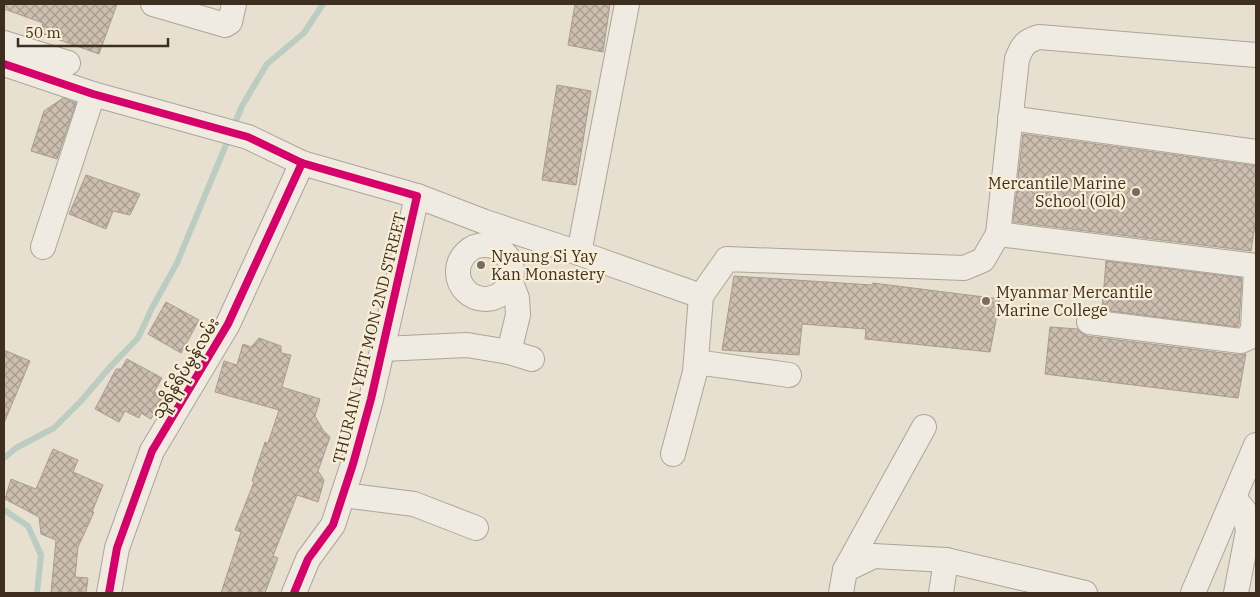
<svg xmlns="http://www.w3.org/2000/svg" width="1260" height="597" font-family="'IBM Plex Serif','Noto Sans Myanmar',serif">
	<defs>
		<pattern id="building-cross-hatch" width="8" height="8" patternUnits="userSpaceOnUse" patternTransform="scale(1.25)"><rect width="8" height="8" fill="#ccbeb0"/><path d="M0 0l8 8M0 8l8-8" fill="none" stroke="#a79b8f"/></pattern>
	</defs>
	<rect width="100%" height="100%" fill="#e7e0d0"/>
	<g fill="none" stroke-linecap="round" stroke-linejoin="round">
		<g stroke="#bbccc2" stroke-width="6">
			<path d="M4,458L16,448L54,428L81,401L111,366L138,338L152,308L177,263L242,106L267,64L304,33L323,4"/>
			<path d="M4,510L28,526L41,555L37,593"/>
		</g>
	</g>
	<g fill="url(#building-cross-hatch)" stroke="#a89c8f">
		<path d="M4,4H117L99,54L40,33L43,23L4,9Z"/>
		<path d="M575,4H610L603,52L568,45Z"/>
		<path d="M557,85L591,91L576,185L542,180Z"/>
		<path d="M63,98L76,103L57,159L31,151L44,111Z"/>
		<path d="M1023,134L1256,166V218L1251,251L1013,222Z"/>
		<path d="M86,175L140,194L130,215L113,211L106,229L69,214Z"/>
		<path d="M1106,261L1242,278L1239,325L1238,327L1102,310Z"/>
		<path d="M734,276L872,285L873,283L1000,299L990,352L865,339L866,329L802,324L799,355L722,350Z"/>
		<path d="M166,302L199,320L181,353L148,334Z"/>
		<path d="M1050,327L1078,329L1081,333L1087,336L1239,355L1246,354L1238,398L1045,374Z"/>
		<path d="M259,338L281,346V353L291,355L282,387L320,399L315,416L323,430L330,437L318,471L324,480L318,502L297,495L273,556L278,558L265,593H221L241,532L235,530L254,482L252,481L265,442L268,443L279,410L215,392L224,361L237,365L243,344L251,347Z"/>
		<path d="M4,350L30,361L4,423Z"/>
		<path d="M127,359L162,378L154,392L163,397L151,419L141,413L139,418L125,411L119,422L95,409L116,369H121Z"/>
		<path d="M53,449L78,460L73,472L103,485L92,512H94L78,547L75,577L88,578L86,593H51L56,540L41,534L39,517L5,499L11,479L36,489Z"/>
	</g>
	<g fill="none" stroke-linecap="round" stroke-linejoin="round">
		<defs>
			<g id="minor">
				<path d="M153,4L225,25L230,22L234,4"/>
				<path d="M4,43L68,63"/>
				<path d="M4,64L93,94L248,137L302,163L417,196L485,222L579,253L701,296"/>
				<path d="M1010,118L1256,152"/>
				<path d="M998,234L1256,266"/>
				<circle cx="485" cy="272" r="27"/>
				<path d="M43,247L93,94"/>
				<path d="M579,253L627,4"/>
				<path d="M1089,322L1241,341L1248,338L1253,329L1256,270"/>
				<path d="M383,349L467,345L509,352L532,359"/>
				<path d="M509,352L518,315L517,298L510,280"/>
				<path d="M696,362L789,375"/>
				<path d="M673,454L695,372L701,296L727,259L964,268L983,260L998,234L1017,59C1022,46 1025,41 1039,37L1256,55"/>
				<path d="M343,495L414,504L476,528"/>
				<path d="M1234,498L1244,510L1248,531L1236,593"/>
				<path d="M845,570L874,556L946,560L1085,593"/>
				<path d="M109,593L117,548L152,451L228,324L302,163"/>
				<path d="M294,593L308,559L333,525L353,464L371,399L417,196"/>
				<path d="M841,593L845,570L924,427"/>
				<path d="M941,593L946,560"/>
				<path d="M1193,593L1256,445"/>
			</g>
		</defs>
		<use href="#minor" stroke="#aca598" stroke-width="26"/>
		<use href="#minor" stroke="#efebe2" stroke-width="24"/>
		<defs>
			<g id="cycleway">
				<path d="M4,64L93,94L248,137L302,163L417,196L371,399L353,464L333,525L308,559L294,593"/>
				<path d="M109,593L117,548L152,451L228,324L302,163"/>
			</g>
		</defs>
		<use href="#cycleway" stroke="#f8eed6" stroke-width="11"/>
		<use href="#cycleway" stroke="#d6006c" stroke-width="8"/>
	</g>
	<g fill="#786c5d" stroke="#f8eed6" stroke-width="2">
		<circle cx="1136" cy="192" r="5"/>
		<circle cx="481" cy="265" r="5"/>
		<circle cx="986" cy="301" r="5"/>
	</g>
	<g text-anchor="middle" stroke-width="4.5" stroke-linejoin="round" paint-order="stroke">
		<g font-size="16" fill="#3d2e1f" stroke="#f8eed6" text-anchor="start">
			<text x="1126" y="189" text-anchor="end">Mercantile Marine<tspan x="1126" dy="18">School (Old)</tspan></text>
			<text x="491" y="262">Nyaung Si Yay<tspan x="491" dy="18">Kan Monastery</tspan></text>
			<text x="996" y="298">Myanmar Mercantile<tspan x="996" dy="18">Marine College</tspan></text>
		</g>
		<g font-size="16" fill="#3d2e1f" stroke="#f8eed6">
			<text transform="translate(369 338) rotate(-76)" y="6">THURAIN YEIT MON 2ND STREET</text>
			<text transform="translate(185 368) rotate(-59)" y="6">သူရိန်ရိပ်မွန်လမ်း</text>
		</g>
	</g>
	<rect width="1260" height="597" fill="none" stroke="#3d2e1f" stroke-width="10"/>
	<path d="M18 38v8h150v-8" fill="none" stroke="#3d2e1f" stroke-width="2.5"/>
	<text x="25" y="38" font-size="15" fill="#3d2e1f" stroke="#f8eed6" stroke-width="4" paint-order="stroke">50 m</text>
</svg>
